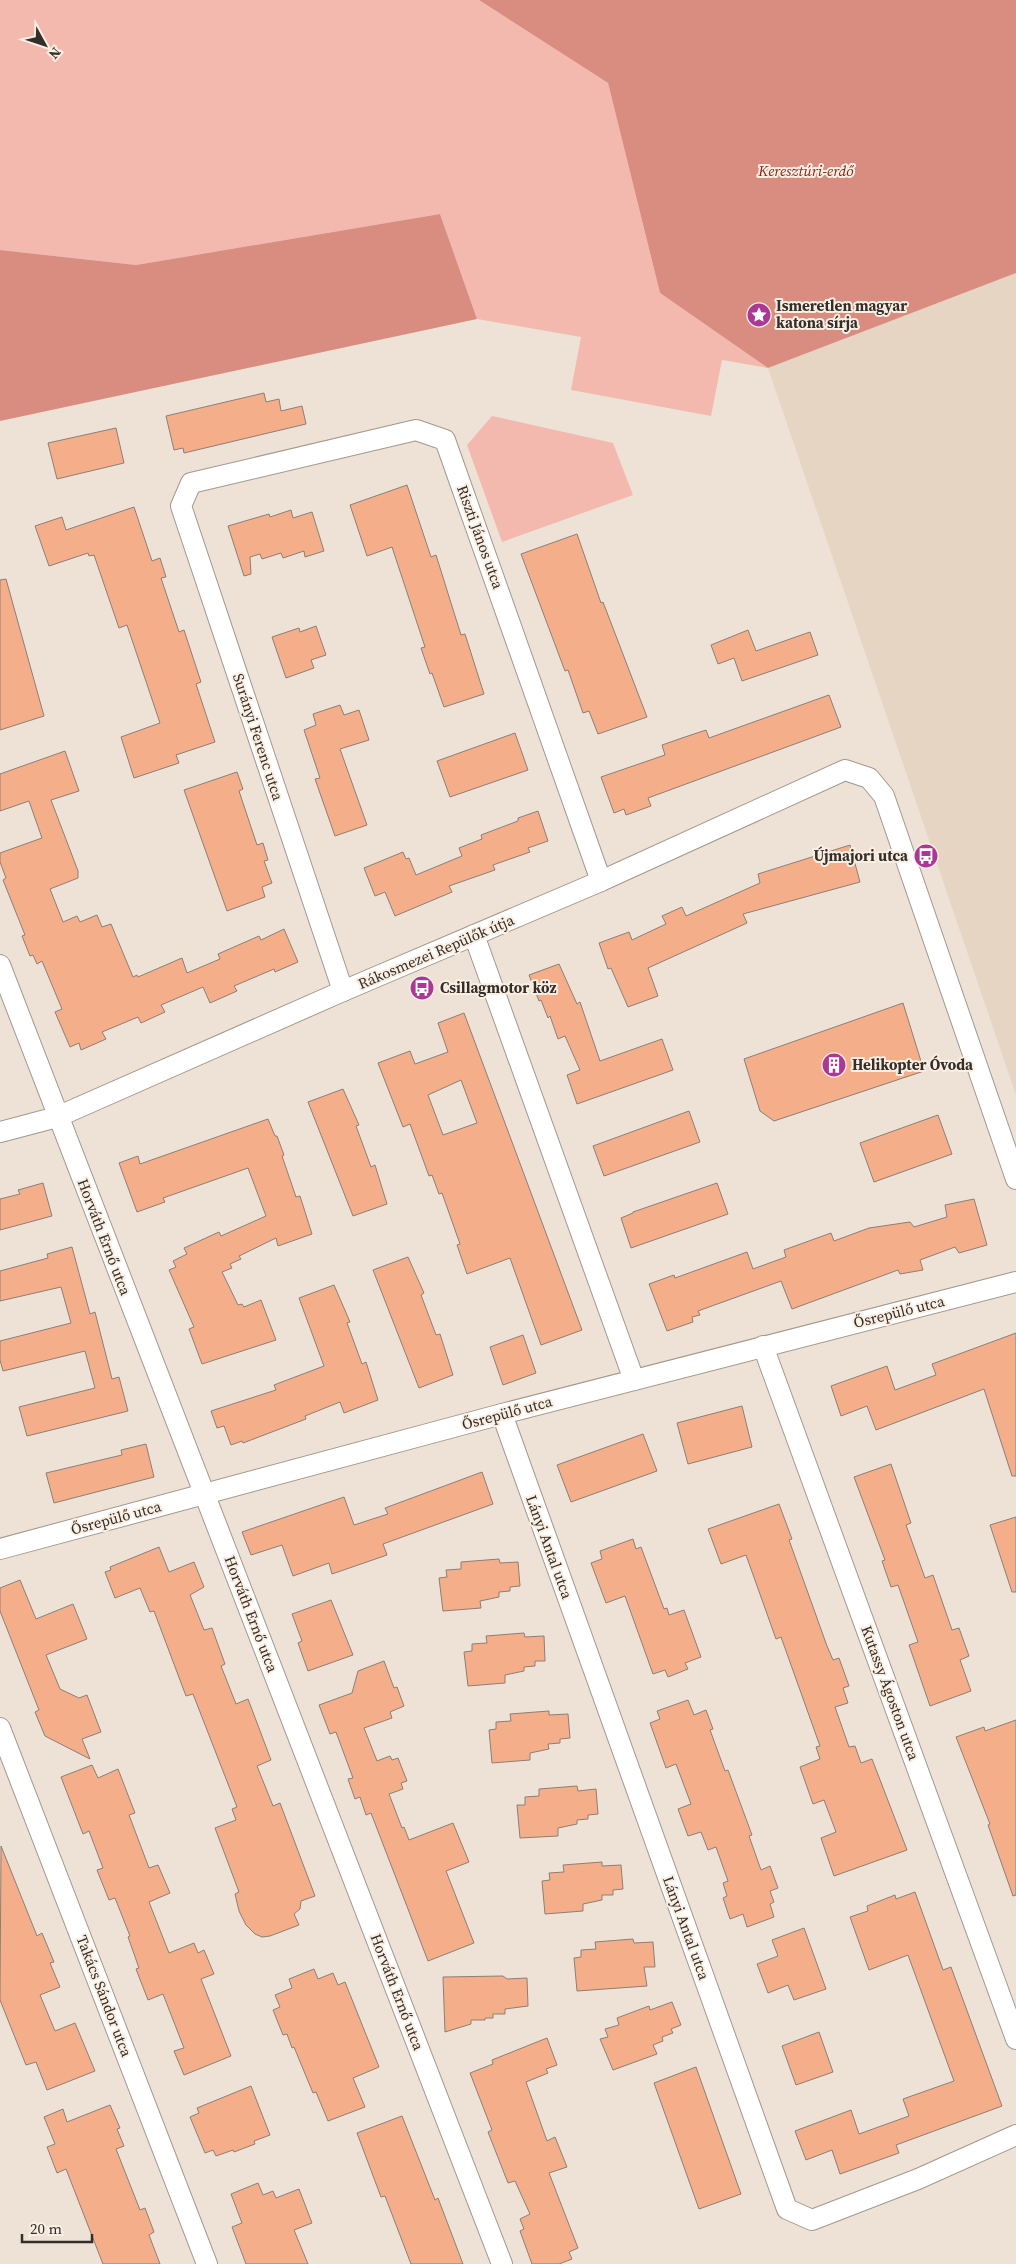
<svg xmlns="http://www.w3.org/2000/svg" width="1016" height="2264" font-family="'Source Serif 4',serif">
	<rect width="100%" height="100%" fill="#eee2d6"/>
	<path fill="#e6d5c3" d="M1016,273V1095L768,368Z"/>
	<g fill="#f3b9af">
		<path d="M0,0H479L608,83L660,293L768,368L722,360L711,416L571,390L581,337L477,319L440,214L136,265L0,250Z"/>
		<path d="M492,416L613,443L633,495L502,542L467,445Z"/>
	</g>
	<g fill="#d98d80">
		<path d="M479,0H1016V273L768,368L660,293L608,83Z"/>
		<path d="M440,214L477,319L0,421V250L136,265Z"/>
	</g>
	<g fill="#f4af8a" stroke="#8c7e77" fill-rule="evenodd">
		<path d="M264,393L266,402L279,399L281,411L302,406L306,424L184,453L183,448L174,450L166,416Z"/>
		<path d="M116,428L124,463L57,479L48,443Z"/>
		<path d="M407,485L431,557L436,555L461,635L465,634L484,694L444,707L432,673L430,674L421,648L425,647L392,547L367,556L350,505Z"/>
		<path d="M134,507L152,561L160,558L166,577L161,578L179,632L184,630L201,682L196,684L215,742L176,755L179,763L134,778L121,737L160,723L127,625L119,628L94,555L89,556L88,553L49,566L35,526L62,517L66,530Z"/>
		<path d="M291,510L293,518L312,512L324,551L305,557L304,551L283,558L281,553L262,559L260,554L250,557L251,574L244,576L228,526L269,514L270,517Z"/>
		<path d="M577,534L601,603L603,602L647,717L598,734L589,711L583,713L568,670L565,671L521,554Z"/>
		<path d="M6,579L44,716L0,730V580Z"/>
		<path d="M316,626L326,655L311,660L314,668L286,678L272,637L299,628L300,632Z"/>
		<path d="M748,630L756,651L810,632L818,655L742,681L734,658L718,664L711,645Z"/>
		<path d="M829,695L841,727L648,798L651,806L626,815L624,809L614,813L601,777L665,755L662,745L685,737L706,730L709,738Z"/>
		<path d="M340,705L344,715L359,710L369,740L340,749L367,825L335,836L315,779L320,778L304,730L316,725L313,714Z"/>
		<path d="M515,733L528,770L450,797L437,761Z"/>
		<path d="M65,751L79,791L51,800L78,871V878L50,889L63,922L77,916L80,922L97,915L102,927L111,924L133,977L137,975L138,977L182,958L187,973L220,959L218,954L259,936L261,940L284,929L298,962L275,972L274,969L234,986L237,991L210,1003L203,987L161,1005L165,1012L141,1023L138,1017L102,1032L106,1039L81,1050L79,1043L70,1047L55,1012L62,1009L42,961L37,964L33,955L30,956L22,936L25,935L3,880L6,878L0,862V853L42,838L29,801L0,811V774Z"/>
		<path d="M237,772L243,789L239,791L257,845L263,843L268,860L264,861L272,883L262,887L265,897L227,911L184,790Z"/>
		<path d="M538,811L548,841L528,848L530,852L493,865L495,870L449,886L452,892L395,916L385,892L375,896L364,868L403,852L406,859L409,858L416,875L462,856L459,848L482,839L481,835L518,821V818Z"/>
		<path d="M850,845L860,882L743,914L747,923L648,968L658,996L628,1007L611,968L608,969L599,943L629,932L632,940L666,924L662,916L682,907L686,916L760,883L758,874Z"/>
		<path d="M559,964L577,1004L580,1002L600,1061L662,1039L673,1070L577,1104L567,1075L580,1070L565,1036L558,1039L550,1016L548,1018L541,1000L539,1001L529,975Z"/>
		<path d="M903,1003L924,1071L774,1121L760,1111L744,1059Z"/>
		<path d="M464,1013L582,1330L541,1345L510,1258L467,1274L457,1245L460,1244L442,1193L439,1194L432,1175L429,1176L410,1124L403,1127L378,1063L410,1051L415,1064L448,1052L438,1023ZM461,1080L477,1123L443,1135L428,1095Z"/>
		<path d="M343,1089L359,1125L356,1126L371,1167L375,1165L387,1204L353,1216L308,1102Z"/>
		<path d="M689,1111L700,1142L604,1176L593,1146Z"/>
		<path d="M938,1115L952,1154L874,1182L860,1143Z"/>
		<path d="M268,1119L275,1136H277L284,1155L282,1156L296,1197L300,1196L312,1234L278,1246L276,1238L239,1256L241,1259L230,1264L232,1268L222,1272L238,1305L242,1304L244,1307L261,1300L276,1340L202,1364L189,1329L194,1327L169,1270L176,1267L173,1261L187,1254L184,1248L219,1232L221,1236L266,1216L248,1168L163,1198L165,1202L137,1212L119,1163L138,1156L140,1164Z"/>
		<path d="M43,1183L52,1216L0,1230V1199L20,1194L18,1190Z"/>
		<path d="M717,1183L728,1214L631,1248L621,1218L633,1213V1212Z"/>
		<path d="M974,1199L987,1245L959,1253L955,1247L920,1260L923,1270L900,1274L898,1270L792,1309L781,1281L698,1311L700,1315L692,1317L693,1322L667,1331L649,1284L674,1275L675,1278L747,1252L753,1269L786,1257L784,1250L831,1233L834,1241L869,1228L910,1222L914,1227L947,1217L945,1205Z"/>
		<path d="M72,1247L90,1314L95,1312L112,1379L119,1377L128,1411L27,1436L19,1407L95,1388L85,1351L3,1371L0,1360V1341L71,1323L61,1287L0,1301V1271L48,1258L47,1254Z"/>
		<path d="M408,1257L424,1293L421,1295L436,1335L440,1334L453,1375L419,1388L373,1270Z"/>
		<path d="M334,1285L350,1322L347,1323L362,1364L366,1362L378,1400L344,1413L340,1402L305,1416L306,1419L243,1443L242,1441L231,1445L224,1426L217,1428L211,1411L276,1390L274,1385L324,1366L299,1298Z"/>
		<path d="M1016,1333V1476H1012L984,1389L876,1430L867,1406L841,1416L831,1386L887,1366L895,1390L936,1375L932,1364Z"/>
		<path d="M523,1335L536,1373L503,1385L490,1347Z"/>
		<path d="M742,1406L752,1447L688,1464L677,1423Z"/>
		<path d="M643,1434L657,1471L571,1502L557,1465Z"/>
		<path d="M146,1444L154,1477L54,1503L46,1473L122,1455L121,1450Z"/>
		<path d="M891,1464L911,1523L906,1525L925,1578L933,1575L952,1630L959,1628L969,1656L960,1660L971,1691L930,1706L909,1645L918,1642L898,1585L891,1587L882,1561L885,1560L854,1477Z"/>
		<path d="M482,1472L493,1504L383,1544L387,1555L332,1574L329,1563L293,1576L282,1545L251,1555L242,1532L344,1497L354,1525L388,1514L385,1508Z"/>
		<path d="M779,1504L792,1539L789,1540L827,1646L833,1660L839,1658L849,1686L843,1688L848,1703L835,1707L849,1747L855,1746L861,1763L872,1759L907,1850L834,1876L821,1838L836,1832L824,1800L813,1804L800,1767L820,1759L816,1747L820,1746L781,1637L776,1639L746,1555L721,1564L708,1529Z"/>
		<path d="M1016,1517V1592H1012L990,1525Z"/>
		<path d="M633,1539L636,1549L641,1547L664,1609L667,1608L669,1615L684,1610L701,1657L685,1663L688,1669L668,1677L665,1670L653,1674L625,1596L606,1603L591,1563L602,1559L600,1551Z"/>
		<path d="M159,1547L169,1572L194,1562L204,1587L190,1595L204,1630L212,1628L225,1664L221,1666L236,1704L248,1699L271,1760L257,1766L273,1806L280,1803L315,1896L301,1901L300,1909L294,1914L299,1925L270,1936L262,1937L255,1934L246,1925L239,1911L235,1894L239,1892L215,1828L236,1820L232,1809L237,1807L193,1694L186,1696L154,1611L150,1612L140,1588L115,1598L105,1572L111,1570L110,1567Z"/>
		<path d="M499,1559L500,1563L518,1562L520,1586L510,1587V1591L499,1592V1597L480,1601L481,1608L443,1611L439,1578L447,1577L446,1570L461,1569V1562Z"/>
		<path d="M20,1580L36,1619L73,1604L87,1639L46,1655L60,1689L79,1698L87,1695L101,1732L82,1739L90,1759L45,1736L35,1712L39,1710L0,1611V1588Z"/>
		<path d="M331,1600L353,1655L308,1671L298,1643L302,1641L292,1614Z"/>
		<path d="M524,1633L525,1637L544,1636L545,1661H535V1666L524,1667V1671L505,1675V1683L468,1686L464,1652L472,1651V1644L487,1643L486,1636Z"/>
		<path d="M384,1661L394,1688L397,1687L404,1706L390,1712L392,1718L364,1728L377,1761L390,1756L392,1760L398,1758L407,1781L401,1783L403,1789L389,1794L402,1828L404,1827L409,1840L453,1823L469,1862L446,1871L474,1943L428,1961L371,1813L366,1815L360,1797L355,1799L348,1779L353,1778L336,1732L330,1734L319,1705L352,1693L358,1671Z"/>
		<path d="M688,1700L694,1715L706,1710L713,1729L710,1730L725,1771L728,1770L752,1835L749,1836L761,1870L770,1866L778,1888L770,1891L774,1902L770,1904L774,1917L747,1927L743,1914L730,1919L723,1898L727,1896L723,1883L728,1881L716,1847L708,1850L701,1832L688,1836L678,1809L691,1804L676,1764L666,1768L650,1723L660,1719L657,1711Z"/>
		<path d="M549,1711V1715L568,1714L570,1738L560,1739V1743L548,1744L549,1749L530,1753V1760L492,1763L489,1730L496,1729V1722L511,1721L510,1714Z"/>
		<path d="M1016,1720V1895L1013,1896L988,1825L990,1824L956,1737L984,1727L985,1731Z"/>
		<path d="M92,1765L98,1778L118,1769L135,1813L129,1815L149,1868L158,1865L170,1893L149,1902L169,1953L194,1943L198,1953L204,1950L214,1974L201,1979L231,2056L184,2075L174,2051L184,2048L163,1994L148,2000L136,1969L139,1968L128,1937L130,1936L115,1898L109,1900L97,1870L103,1868L89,1831L83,1834L61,1777Z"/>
		<path d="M577,1786L578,1791L596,1789L598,1814L588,1815V1819L577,1820V1824L558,1828V1836L520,1838L517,1805H525V1797L539,1796V1789Z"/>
		<path d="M1,1846L37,1936L42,1933L54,1962L50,1963L60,1987L40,1995L55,2031L75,2023L95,2071L47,2090L36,2062L26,2065L0,2000Z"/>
		<path d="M602,1862V1866L621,1865L623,1889L613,1890V1895H602V1900L583,1904V1911L545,1914L542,1881L550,1880L549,1873L564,1872L563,1865Z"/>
		<path d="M915,1892L943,1970L951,1967L1002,2106L896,2145L899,2153L840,2174L832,2150L806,2160L795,2131L851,2110L859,2134L909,2116L903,2099L954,2081L908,1955L869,1970L850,1917L868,1911L867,1906L895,1895L896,1899Z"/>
		<path d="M804,1928L826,1989L794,2000L788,1985L768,1993L757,1964L778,1956L772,1940Z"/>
		<path d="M633,1939L634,1943L653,1942L655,1967H644L647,1986L577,1991L574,1958L581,1957V1950L596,1949L595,1942Z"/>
		<path d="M314,1969L318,1979L333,1973L338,1985L345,1982L379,2067L353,2078L365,2107L328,2121L316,2092L313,2093L294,2047L292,2048L287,2034L283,2035L273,2010L280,2007L275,1995L292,1988L289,1979Z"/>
		<path d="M503,1976L507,1979L527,1978L528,2006L505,2009V2014H493V2018H485V2020H471V2024L445,2032L443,1977Z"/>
		<path d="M672,2002L681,2025L671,2029L673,2033L662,2037L663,2041L653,2045L657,2054L613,2070L600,2039L608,2037L605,2029L619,2025L617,2018L649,2006L650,2010Z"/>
		<path d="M819,2032L833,2072L796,2085L782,2046Z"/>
		<path d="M547,2038L557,2065L546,2069L548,2073L526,2082L547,2141L555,2137L567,2167L549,2173L578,2248L569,2252L572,2259L559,2264H532L520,2231L524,2229L520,2219L530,2214L515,2181L508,2183L488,2132L492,2130L470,2073L493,2064L492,2060Z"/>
		<path d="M696,2067L741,2194L699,2209L654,2083Z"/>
		<path d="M251,2086L270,2135L254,2141L255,2144L234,2152L233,2150L216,2156L213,2150L205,2153L190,2117L199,2113L197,2108Z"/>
		<path d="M110,2105L120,2128L117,2129L124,2146L116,2149L140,2210L145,2208L154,2232L149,2235L160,2264H103L66,2169L57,2173L47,2147L55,2144L44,2117L63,2109L67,2122Z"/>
		<path d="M402,2116L435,2200L438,2198L463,2264H411L385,2196L381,2197L357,2133Z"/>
		<path d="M258,2183L263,2195L273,2191L276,2198L299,2189L312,2223L294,2230L308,2264H246L232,2227L242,2223L231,2194Z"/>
	</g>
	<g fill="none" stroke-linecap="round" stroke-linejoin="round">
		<defs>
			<g id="minor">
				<path d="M474,935L634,1380"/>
				<path d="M0,965L502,2264"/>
				<path d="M343,991L181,506L191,483L416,430L445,440L601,881"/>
				<path d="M0,1132L57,1117L343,991L601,881L845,770L869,778L884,796L1016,1179"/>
				<path d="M763,1346L1016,2039"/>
				<path d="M502,1414L787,2209L812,2220L918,2179L1016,2135"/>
				<path d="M0,1549L502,1414L1016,1282"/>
				<path d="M0,1728L207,2264"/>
			</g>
		</defs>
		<use href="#minor" stroke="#a3988d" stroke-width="22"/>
		<use href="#minor" stroke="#fff" stroke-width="20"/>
	</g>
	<defs>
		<symbol id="sight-disc" viewBox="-11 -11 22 22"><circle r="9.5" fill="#aa3996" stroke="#fbefe3"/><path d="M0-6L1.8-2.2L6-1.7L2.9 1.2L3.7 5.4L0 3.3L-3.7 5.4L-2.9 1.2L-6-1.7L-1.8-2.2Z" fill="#fff"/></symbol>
		<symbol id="bus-disc" viewBox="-11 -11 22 22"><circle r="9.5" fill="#aa3996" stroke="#fbefe3"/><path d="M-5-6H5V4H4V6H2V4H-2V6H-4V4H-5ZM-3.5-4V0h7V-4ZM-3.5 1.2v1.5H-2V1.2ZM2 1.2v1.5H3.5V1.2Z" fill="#fff"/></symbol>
		<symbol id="building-disc" viewBox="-11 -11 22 22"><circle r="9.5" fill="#aa3996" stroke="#fbefe3"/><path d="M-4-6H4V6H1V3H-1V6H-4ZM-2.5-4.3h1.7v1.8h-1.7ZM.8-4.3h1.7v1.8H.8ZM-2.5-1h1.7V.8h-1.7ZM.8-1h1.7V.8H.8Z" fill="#fff"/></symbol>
	</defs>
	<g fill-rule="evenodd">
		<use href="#sight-disc" x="745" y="301" width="28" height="28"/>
		<use href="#bus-disc" x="912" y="842" width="28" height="28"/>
		<use href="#bus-disc" x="408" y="974" width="28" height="28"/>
		<use href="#building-disc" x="820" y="1051" width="28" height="28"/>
	</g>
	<g text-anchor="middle" stroke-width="4" stroke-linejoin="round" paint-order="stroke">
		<g font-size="15" font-style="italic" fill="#7f261b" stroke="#fbefe3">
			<text x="806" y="176">Keresztúri-erdő</text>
		</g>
		<g font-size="15" font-weight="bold" fill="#332e2a" stroke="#fbefe3" text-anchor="start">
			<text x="776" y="311">Ismeretlen magyar<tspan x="776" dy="17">katona sírja</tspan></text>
			<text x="908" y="861" text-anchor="end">Újmajori utca</text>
			<text x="440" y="993">Csillagmotor köz</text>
			<text x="852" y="1070">Helikopter Óvoda</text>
		</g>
		<g font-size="15" fill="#332e2a" stroke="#fbefe3">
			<text transform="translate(480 537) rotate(70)" y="5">Riszti János utca</text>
			<text transform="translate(258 737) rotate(72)" y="5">Surányi Ferenc utca</text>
			<text transform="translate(436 952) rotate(-23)" y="5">Rákosmezei Repülők útja</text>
			<text transform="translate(104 1237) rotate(69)" y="5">Horváth Ernő utca</text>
			<text transform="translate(899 1312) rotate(-14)" y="5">Ősrepülő utca</text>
			<text transform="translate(507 1413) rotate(-15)" y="5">Ősrepülő utca</text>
			<text transform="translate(116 1518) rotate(-15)" y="5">Ősrepülő utca</text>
			<text transform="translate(549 1547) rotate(70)" y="5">Lányi Antal utca</text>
			<text transform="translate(251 1614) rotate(69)" y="5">Horváth Ernő utca</text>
			<text transform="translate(890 1693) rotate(70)" y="5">Kutassy Ágoston utca</text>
			<text transform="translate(686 1928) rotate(70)" y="5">Lányi Antal utca</text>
			<text transform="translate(397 1992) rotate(69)" y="5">Horváth Ernő utca</text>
			<text transform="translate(104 1996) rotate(69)" y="5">Takács Sándor utca</text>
		</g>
	</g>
	<g transform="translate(45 45) rotate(130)" stroke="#fbefe3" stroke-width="4" paint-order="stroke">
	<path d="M0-4L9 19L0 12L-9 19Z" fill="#332e2a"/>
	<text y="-8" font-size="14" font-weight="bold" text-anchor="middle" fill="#332e2a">N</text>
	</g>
	<path d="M22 2234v8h70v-8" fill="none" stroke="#332e2a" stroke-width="2.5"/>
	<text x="30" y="2234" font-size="15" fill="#332e2a" stroke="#fbefe3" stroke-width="4" paint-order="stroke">20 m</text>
</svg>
